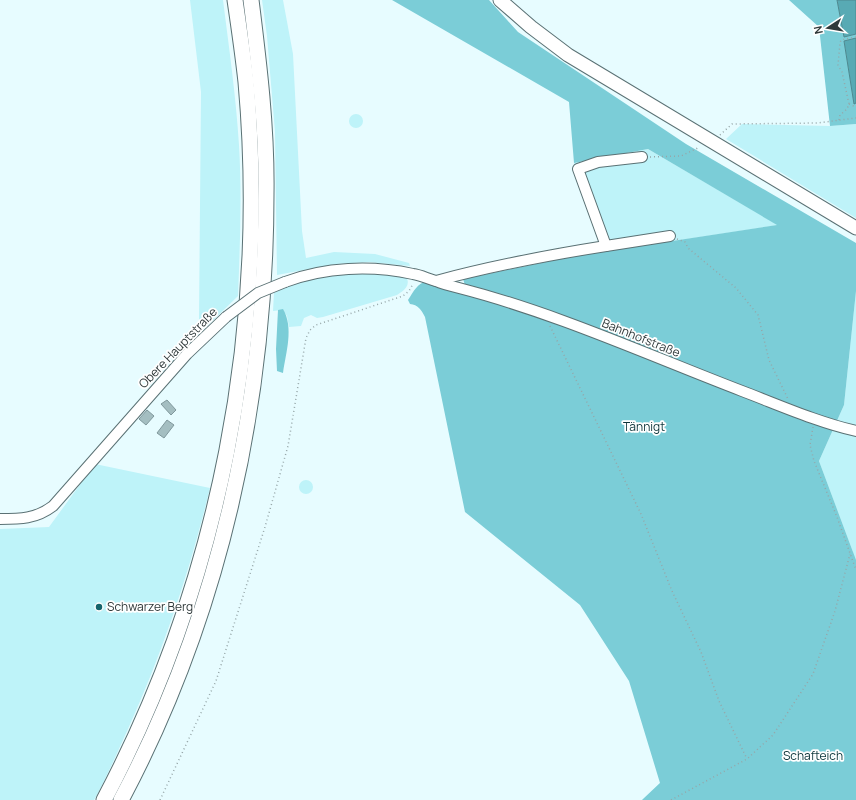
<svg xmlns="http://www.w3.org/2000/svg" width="856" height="800" font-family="Manrope,sans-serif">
	<rect width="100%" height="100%" fill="#e7fcff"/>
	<g fill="#bef3f9">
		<path d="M190,0H223C229,48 236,96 239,145C242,195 240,246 238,296L205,328L199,320L201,92Z"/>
		<path d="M262,0H283L293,54L302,231L306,258L334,252L375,254L409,263L410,266L369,262L336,264L277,275L275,132L267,36Z"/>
		<circle cx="356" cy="121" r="7"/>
		<path d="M742,124L830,126L856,124V218L726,139Z"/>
		<path d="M648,149L778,225L602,252L574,163Z"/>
		<path d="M347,271L406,276C411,285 405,290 397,295L323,317L317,318L311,315L304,318L301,326L289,327L287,316L283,310L273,311L274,293L296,282Z"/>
		<path d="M856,291V800H642L660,783L853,552L819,461L844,405Z"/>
		<path d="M95,464L210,488C190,571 163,651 128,729C117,753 107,777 94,800H0V529L49,527Z"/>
		<circle cx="306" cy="487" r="7"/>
	</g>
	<g fill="#7bcdd7">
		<path d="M392,0H489L518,32L686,144L856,243V291L844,405L819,461L856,560V800H642L660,783L629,681L580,605L465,512L425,317C421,309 418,305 410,304L408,300C414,291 417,283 428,281L467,291L463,279L574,256L777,225L648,149L574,163L569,102Z"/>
		<path d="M789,0H837L844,37L856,34V38L844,41L854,103H856V124L830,126L819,27Z"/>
		<path d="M283,309C294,328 286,352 283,373L277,371L276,349L278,310Z"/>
	</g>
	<g fill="#58aab4" stroke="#4c888f">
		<path d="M837,0H856V34L844,37Z"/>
		<path d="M856,38V103L854,104L844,41Z"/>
	</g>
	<g fill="#a4bec1" stroke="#80989c">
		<path d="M167,400L176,410L171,415L161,404Z"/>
		<path d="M147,410L154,416L146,425L139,419Z"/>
		<path d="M167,420L174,425L164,438L157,433Z"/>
	</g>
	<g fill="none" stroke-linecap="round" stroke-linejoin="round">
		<defs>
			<g id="minor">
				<path d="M606,246L670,236"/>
				<path d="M436,281C492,266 549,255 606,246L578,169L598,162L642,157"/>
				<path d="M285,282C325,267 371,265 413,274C421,275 428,279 436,281C443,284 451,286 459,288C556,313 648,355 742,391C779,405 817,422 856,431"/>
				<path d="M0,519C20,519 36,519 53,506L187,354L226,317"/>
			</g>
			<path id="major" d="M500,0L531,27L568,55L856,228"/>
			<g id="highway">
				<path d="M104,800C220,581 268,329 246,82C243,55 239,27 235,0"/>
				<path d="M121,800C220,614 266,403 266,194C267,129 259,64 251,0"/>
			</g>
		</defs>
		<use href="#minor" stroke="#5a7174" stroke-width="12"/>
		<use href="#major" stroke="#5a7174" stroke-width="15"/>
		<use href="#highway" stroke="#5a7174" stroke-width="17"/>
		<g stroke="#96a6a8" stroke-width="1.5" stroke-dasharray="1 3" stroke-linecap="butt">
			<path d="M849,104L856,107"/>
			<path d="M839,120L840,115L847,109L849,104L842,72L838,65L840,43L841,40L856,37"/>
			<path d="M720,135L732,124L817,123L856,118"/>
			<path d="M650,157L681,156L700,147"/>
			<path d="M677,239L685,242L688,248L736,288L758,315L769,360L788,399"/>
			<path d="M550,326L641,514L672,591L701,652L719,701L747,759"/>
			<path d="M813,427L810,445L814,461L837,517L856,570"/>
			<path d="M160,800L216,681L265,527L288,446L306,338L310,330L316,325L403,296L409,291L413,284"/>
			<path d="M671,800L747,759L773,735L813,674L835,611L850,554"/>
		</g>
		<use href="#minor" stroke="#fff" stroke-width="10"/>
		<use href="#major" stroke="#fff" stroke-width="13"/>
		<use href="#highway" stroke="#fff" stroke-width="15"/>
		<defs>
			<path id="minor-bridge" d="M226,317L258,293L285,282"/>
		</defs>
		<use href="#minor-bridge" stroke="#5a7174" stroke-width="12" stroke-linecap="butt"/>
		<use href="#minor-bridge" stroke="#fff" stroke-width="10"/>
	</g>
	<circle fill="#16646c" stroke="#fff" stroke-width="1.5" cx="99" cy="607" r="4"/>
	<g text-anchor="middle" stroke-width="3.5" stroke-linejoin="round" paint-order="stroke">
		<g font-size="12" fill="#2f393a" stroke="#fff">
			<text transform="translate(641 338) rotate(22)" y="4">Bahnhofstraße</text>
			<text transform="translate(178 348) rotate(-46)" y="4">Obere Hauptstraße</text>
		</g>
		<g font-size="12" fill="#0c353a" stroke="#fff">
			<text x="644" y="431">Tännigt</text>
			<text x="813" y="760">Schafteich</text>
		</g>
		<g font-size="12" fill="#2f393a" stroke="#fff" text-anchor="start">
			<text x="107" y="611">Schwarzer Berg</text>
		</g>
	</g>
	<g transform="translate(828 28) rotate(258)" stroke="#ffffff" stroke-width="3" paint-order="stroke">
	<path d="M0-3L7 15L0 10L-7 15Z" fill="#2f393a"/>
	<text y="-6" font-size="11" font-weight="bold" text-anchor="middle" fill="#2f393a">N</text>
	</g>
</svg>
